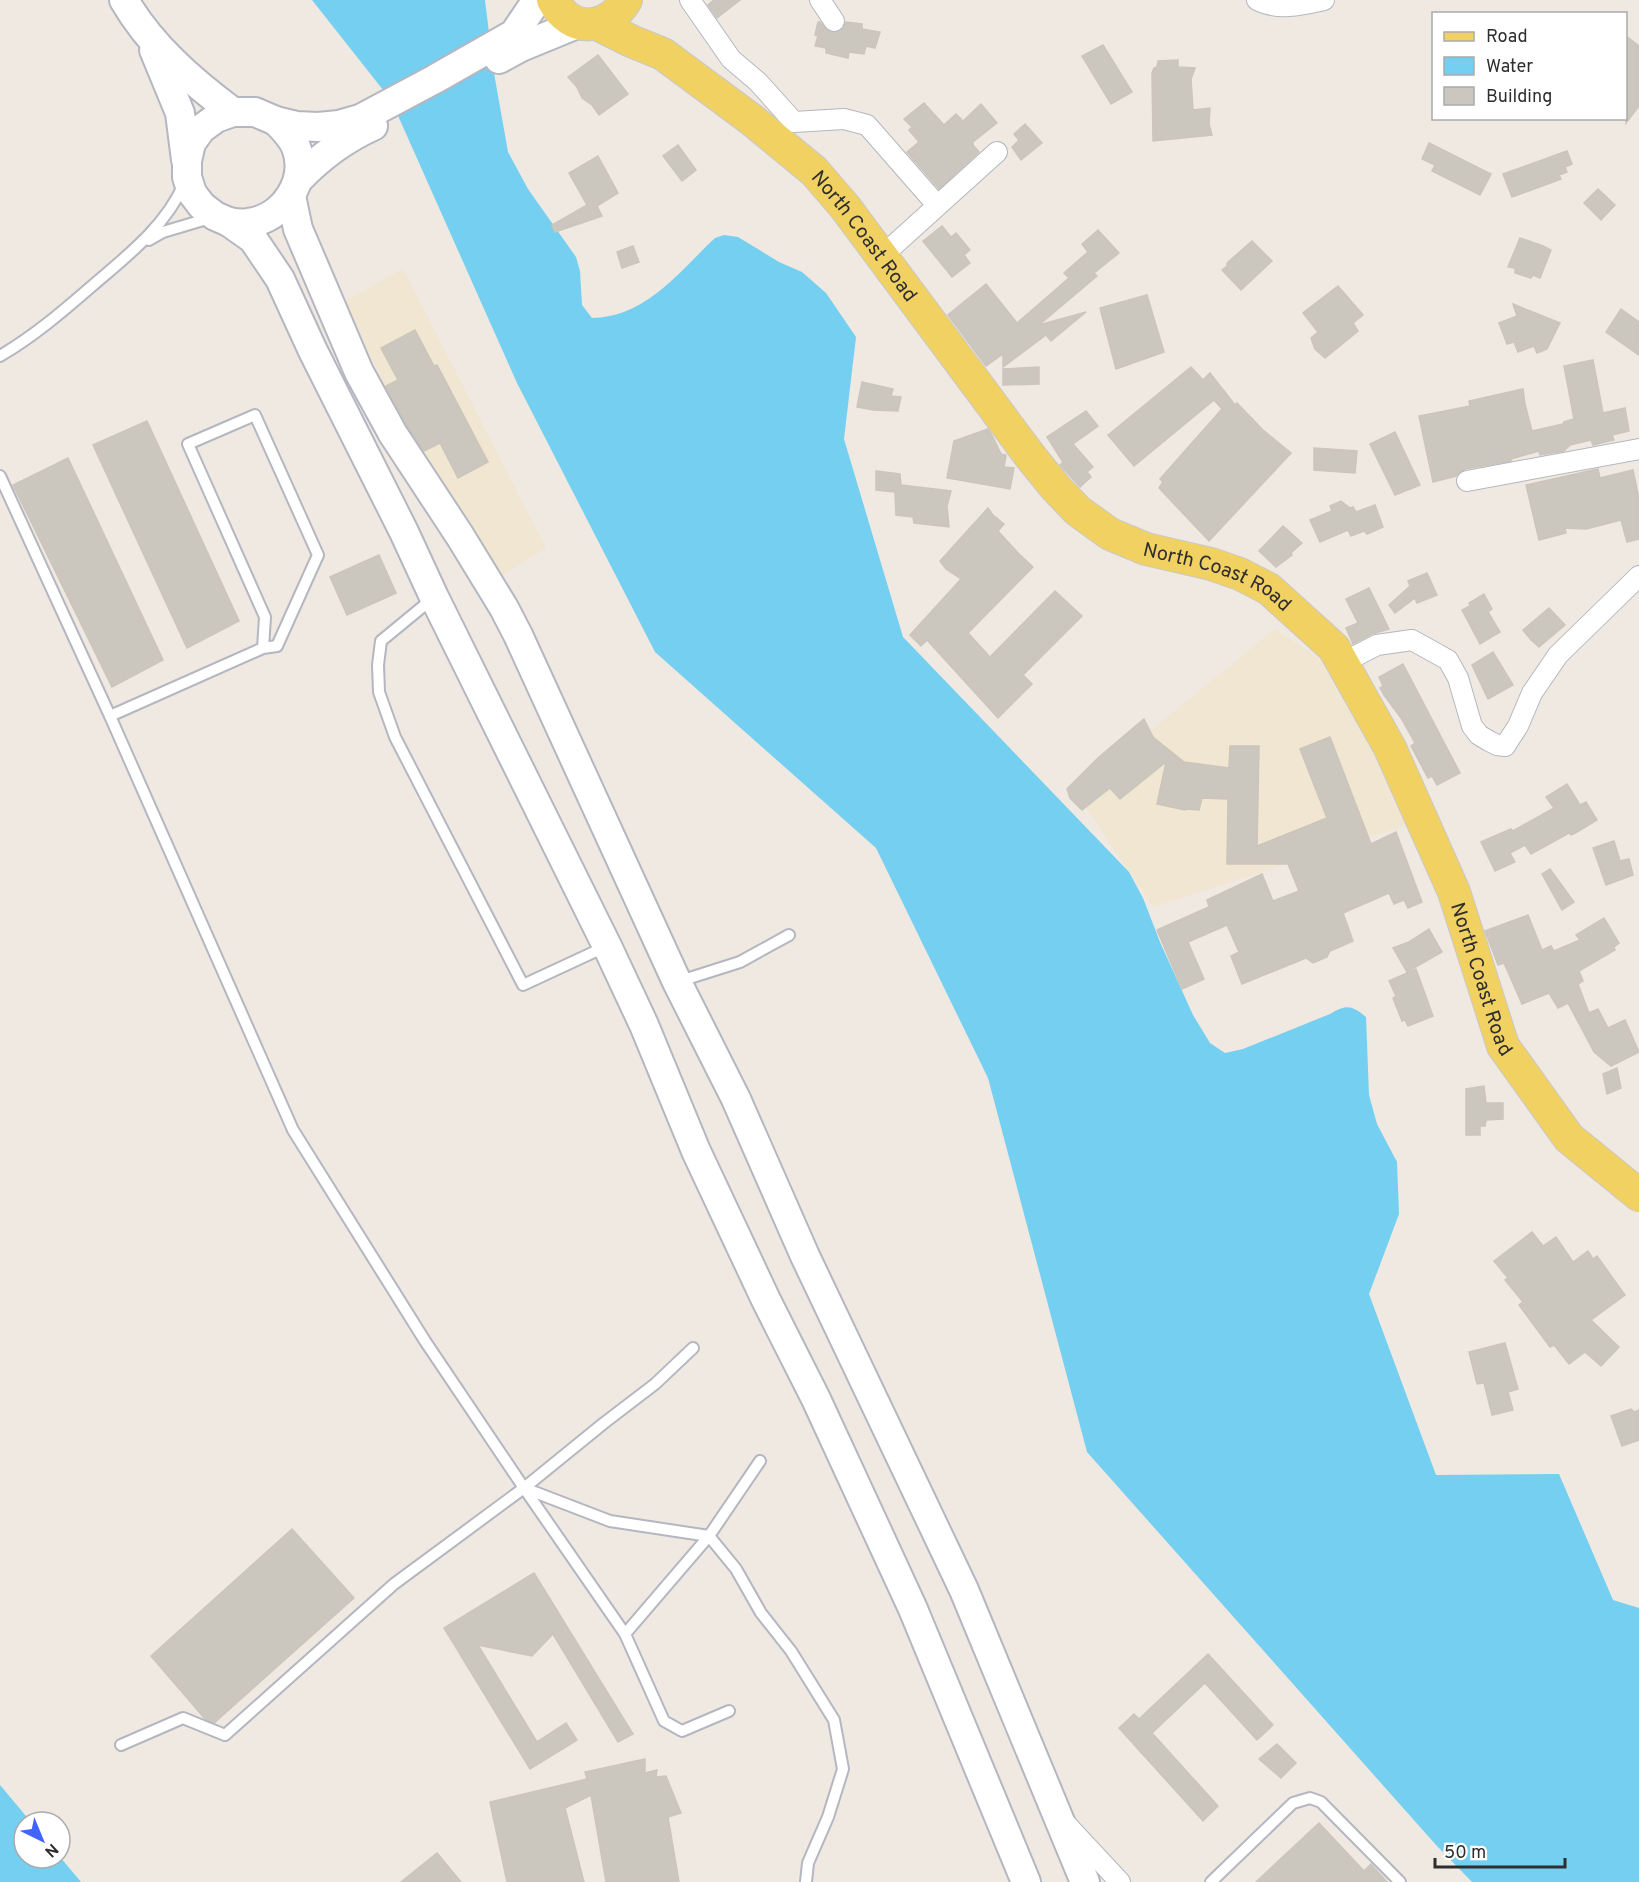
<svg xmlns="http://www.w3.org/2000/svg" width="1639" height="1882" font-family="Overpass,sans-serif">
	<rect width="100%" height="100%" fill="#efe9e1"/>
	<g fill="#f0e6d1">
		<path d="M403,269L546,548L501,576L419,453L385,387L345,301Z"/>
		<path d="M1275,629L1338,671L1410,824L1153,907L1075,792Z"/>
	</g>
	<g fill="#75cff0">
		<path d="M312,0H485L494,73L508,152L528,189L576,257L580,271L582,305L592,318C646,317 679,272 715,238L724,235L738,237L779,262L802,272L826,293L856,337L844,439L903,637L1129,872L1143,898L1160,942L1193,1015L1210,1043L1225,1053L1243,1049L1330,1014C1346,1004 1352,1005 1366,1017L1369,1095L1377,1124L1397,1162L1399,1214L1369,1294L1436,1475L1559,1474L1613,1600L1639,1608V1882H1472L1436,1845L1087,1452L988,1078L876,848L655,652L517,383L391,100Z"/>
		<path d="M0,1785L31,1822H24V1858L60,1857L81,1882H0Z"/>
	</g>
	<g fill="#cbc7bf" stroke="#cbc5ba" stroke-width="1.5">
		<path d="M714,0H740L717,18L708,5Z"/>
		<path d="M818,22H820L828,31L834,33L841,31L846,22L862,24V29L880,32L875,48L866,46L864,54L849,52L848,58L826,53V48L815,46L818,36L815,35Z"/>
		<path d="M1626,36L1639,46V106L1626,123Z"/>
		<path d="M1103,45L1132,92L1111,104L1082,56Z"/>
		<path d="M598,55L628,94L599,115L592,105L582,98L577,87L568,77Z"/>
		<path d="M1178,60V67L1195,68L1191,79L1193,110L1210,108L1209,124L1212,135L1153,141L1152,73L1154,68L1157,67L1158,61Z"/>
		<path d="M924,103L944,125L956,114L963,121L981,104L997,123L973,142V145L979,152L939,189L907,152L919,142L909,130L912,127L904,119Z"/>
		<path d="M1025,124L1042,143L1021,160L1012,147L1019,140L1014,134Z"/>
		<path d="M1429,143L1491,174L1480,195L1432,171L1435,165L1422,159Z"/>
		<path d="M678,145L696,170L682,181L663,156Z"/>
		<path d="M1567,151L1572,164L1565,167L1567,172L1559,175L1561,179L1512,197L1503,174Z"/>
		<path d="M598,156L618,193L597,206L602,216L555,232L552,225L587,205L569,173Z"/>
		<path d="M1598,189L1615,205L1601,220L1584,203Z"/>
		<path d="M942,226L951,237L956,233L970,250L964,255L970,263L952,277L923,241Z"/>
		<path d="M1098,230L1119,253L1094,273L1097,276L1039,325L1086,312L1051,341L1046,335L1003,367V354L986,366L948,315L986,284L1017,323L1069,278L1064,273L1088,252L1082,244Z"/>
		<path d="M1520,238L1543,246L1551,250L1540,278L1533,275L1531,278L1515,273V268L1508,267Z"/>
		<path d="M1252,241L1272,261L1241,290L1222,270L1227,266V263Z"/>
		<path d="M633,246L639,262L622,268L617,252Z"/>
		<path d="M1338,286L1363,315L1353,323L1358,331L1325,358L1315,349L1311,338L1318,332L1303,313Z"/>
		<path d="M1147,295L1164,352L1116,369L1100,308Z"/>
		<path d="M1513,304L1560,323L1547,349L1537,353L1534,346L1518,352L1514,342L1507,344L1499,323L1517,316Z"/>
		<path d="M1621,309L1639,322V355L1606,332Z"/>
		<path d="M415,330L434,366L437,365L488,462L458,478L440,443L424,451L407,425L386,386L398,380L381,348Z"/>
		<path d="M1593,360L1603,413L1625,408L1629,431L1612,435L1614,440L1593,445L1591,440L1570,445L1564,451L1540,455L1539,451L1511,459V461L1465,469L1456,476L1433,482L1419,416L1470,406L1469,401L1523,389L1525,404L1532,431L1563,424L1564,422L1574,419L1564,366Z"/>
		<path d="M1039,367V384L1003,385V369Z"/>
		<path d="M1191,367L1203,380L1210,373L1235,405L1237,403L1263,430L1291,453L1209,541L1159,488L1163,482L1160,479L1222,409L1214,400L1134,466L1108,435Z"/>
		<path d="M862,382L893,389L891,396L901,397L898,411L873,410L857,407Z"/>
		<path d="M1086,411L1098,426L1073,444L1093,467L1087,472L1091,477L1080,487L1060,465L1063,462L1047,437Z"/>
		<path d="M147,421L239,621L187,648L93,445Z"/>
		<path d="M988,429L993,437L1001,454L1006,455L1004,467L1014,468L1010,489L947,478L954,441Z"/>
		<path d="M1395,432L1420,485L1395,495L1370,444Z"/>
		<path d="M1314,448L1357,451L1355,473L1314,470Z"/>
		<path d="M68,458L163,660L112,687L13,485Z"/>
		<path d="M1598,469L1600,478L1633,470L1639,499V539L1627,542L1621,520L1586,529L1565,528L1566,533L1539,540L1526,485Z"/>
		<path d="M876,471L900,474L901,485L951,491L947,506L949,527L914,523L913,517L896,515L895,492L876,490Z"/>
		<path d="M1341,501L1350,508L1353,507L1356,512L1375,505L1383,527L1367,534L1364,531L1351,536L1348,530L1320,542L1310,520L1332,511L1330,506Z"/>
		<path d="M988,508L993,515L1004,524L998,531L1019,554L1033,567L968,633L990,657L1055,591L1082,616L1023,675L1032,684L998,718L927,640L921,646L910,635L961,579L946,569L940,561Z"/>
		<path d="M1283,526L1302,543L1291,553L1292,555L1276,567L1259,551Z"/>
		<path d="M379,555L396,593L347,615L330,577Z"/>
		<path d="M1427,573L1437,595L1417,603L1415,598L1395,613L1389,605L1410,586L1408,581Z"/>
		<path d="M1369,588L1389,629L1372,634L1353,644L1346,628L1358,623L1346,599Z"/>
		<path d="M1484,594L1492,609L1488,612L1500,632L1480,644L1462,610L1470,606L1469,603Z"/>
		<path d="M1549,608L1565,625L1539,647L1531,640L1523,630Z"/>
		<path d="M1493,652L1513,685L1488,699L1472,665Z"/>
		<path d="M1403,664L1460,773L1437,785L1432,776L1428,778L1411,746L1415,743L1401,718L1384,695L1380,688L1383,686L1379,677Z"/>
		<path d="M1144,719L1153,737L1184,762L1229,768L1230,746H1259L1257,846L1327,818L1300,749L1330,737L1371,844L1396,832L1422,902L1408,908L1404,900L1394,904L1389,893L1343,913L1353,941L1330,951L1327,957L1313,963L1306,958L1242,984L1231,956L1239,952L1227,925L1188,942L1204,979L1182,989L1157,930L1209,907L1207,900L1262,874L1273,901L1299,891L1288,864H1227L1228,799L1202,798L1199,810L1187,809L1185,810L1157,804L1166,762L1120,799L1110,788L1082,810L1070,798L1067,789L1099,757Z"/>
		<path d="M1567,784L1580,805L1586,802L1597,820L1577,832L1571,835L1569,833L1531,854L1525,845L1510,853L1515,862L1495,871L1481,842L1511,829L1513,831L1554,808L1546,797Z"/>
		<path d="M1614,841L1620,861L1629,859L1633,875L1606,885L1593,848Z"/>
		<path d="M1550,869L1574,902L1562,910L1542,874Z"/>
		<path d="M1528,915L1542,950L1551,946L1554,951L1580,940L1576,935L1604,918L1619,943L1614,947L1615,950L1579,971L1583,981L1578,984L1589,1013L1598,1009L1608,1028L1625,1020L1639,1052L1611,1066L1594,1052L1568,1003L1558,1008L1549,993L1522,1004L1504,963L1498,965L1485,931Z"/>
		<path d="M1429,929L1442,952L1407,972L1393,948L1409,942Z"/>
		<path d="M1416,969L1433,1016L1408,1026L1405,1020L1402,1021L1393,998L1396,996L1389,981Z"/>
		<path d="M1617,1068L1621,1088L1607,1094L1603,1074Z"/>
		<path d="M1484,1086L1486,1103H1503V1119L1486,1120L1485,1126H1480V1135H1466V1089Z"/>
		<path d="M1532,1232L1543,1246L1556,1237L1573,1262L1588,1251L1593,1259L1597,1256L1625,1295L1591,1320L1619,1347L1601,1366L1585,1352L1569,1364L1554,1345L1550,1347L1519,1305L1523,1302L1505,1280L1508,1278L1494,1261Z"/>
		<path d="M1505,1343L1518,1389L1508,1392L1513,1410L1492,1415L1484,1383L1477,1384L1469,1352Z"/>
		<path d="M1631,1409L1634,1412L1639,1410V1440L1622,1446L1611,1416Z"/>
		<path d="M292,1529L354,1598L214,1723L205,1719L151,1656Z"/>
		<path d="M534,1573L633,1734L618,1742L553,1634L532,1656L478,1645L537,1742L566,1723L577,1740L530,1769L444,1628Z"/>
		<path d="M1208,1654L1273,1725L1257,1740L1205,1683L1152,1733L1218,1806L1203,1821L1119,1728L1134,1714L1139,1719Z"/>
		<path d="M1277,1744L1296,1763L1281,1778L1259,1759Z"/>
		<path d="M645,1759V1773L657,1770L656,1777L666,1776L681,1813L668,1817L679,1882H606L591,1795L565,1808L584,1882H507L490,1802L587,1779L585,1772Z"/>
		<path d="M1319,1823L1364,1871L1371,1864L1387,1882H1256Z"/>
		<path d="M437,1853L461,1882H401Z"/>
	</g>
	<g fill="none" stroke-linecap="round" stroke-linejoin="round">
		<defs>
			<g id="lane">
				<path d="M149,240L163,232L210,218"/>
				<path d="M0,356C34,336 62,312 92,286C127,256 165,227 184,184"/>
				<path d="M0,476L110,716L263,648L265,617L188,444L255,415L318,555L277,646L263,648"/>
				<path d="M432,599L381,641L378,665L379,692L395,737L523,985L607,946"/>
				<path d="M110,716L293,1130L425,1341L524,1488L604,1423L655,1384L693,1348"/>
				<path d="M677,982L740,962L789,935"/>
				<path d="M524,1488L625,1634"/>
				<path d="M729,1711L682,1731L664,1721L625,1634L709,1536L736,1569L761,1613L791,1651L834,1720L843,1769L828,1817L808,1863L806,1882"/>
				<path d="M121,1745L183,1718L225,1735L394,1584L524,1488L610,1521L709,1536L760,1461"/>
				<path d="M1211,1882L1293,1803L1310,1798L1321,1802L1400,1882"/>
			</g>
			<g id="street">
				<path d="M690,0L731,59L758,82L794,122L844,119L867,125L937,205"/>
				<path d="M820,0L834,21"/>
				<path d="M1257,0C1278,11 1302,5 1324,0"/>
				<path d="M882,256L997,152"/>
				<path d="M1467,481L1639,449"/>
				<path d="M1344,662L1377,645L1412,640L1448,660L1458,678L1472,726L1479,735L1489,741L1497,745L1505,746L1518,726L1532,693L1558,655L1639,576"/>
				<path d="M1066,1824L1120,1882"/>
			</g>
			<g id="secondary">
				<path d="M124,0C150,45 191,81 233,112"/>
				<path d="M537,0L514,34L435,79L360,119L339,125L318,127L297,126L276,121L255,112H233L216,118L201,129L191,143L187,161V177L192,193L202,206L215,216L229,222L253,239L280,279L313,351L404,532L434,597L607,946L644,1025L696,1151L766,1300L816,1399L913,1609L1026,1882"/>
				<path d="M154,50L180,113L186,160"/>
				<path d="M499,59L521,47L577,24"/>
				<path d="M298,180C320,157 344,139 373,126"/>
				<path d="M291,196L298,229L359,372L393,434L460,536L504,608L518,635L677,982L736,1099L805,1256L964,1590L1085,1882"/>
				<path d="M229,222C235,223 242,224 248,223C283,219 309,181 296,147C292,137 284,129 276,121"/>
			</g>
			<g id="primary">
				<path d="M553,0C571,34 607,31 626,0"/>
				<path id="s1" d="M597,24L631,41L663,54L752,120L814,171L845,207L1030,456L1055,487L1078,511L1110,534L1146,549L1211,564L1240,574L1269,589L1334,648L1390,748L1454,892L1503,1046L1569,1138L1639,1195"/>
			</g>
		</defs>
		<use href="#lane" stroke="#b4b7c1" stroke-width="14"/>
		<use href="#street" stroke="#b4b7c1" stroke-width="22"/>
		<use href="#secondary" stroke="#b4b7c1" stroke-width="32"/>
		<use href="#primary" stroke="#c9c9c9" stroke-width="34"/>
		<use href="#lane" stroke="#fff" stroke-width="10"/>
		<use href="#street" stroke="#fff" stroke-width="20"/>
		<use href="#secondary" stroke="#fff" stroke-width="28"/>
		<use href="#primary" stroke="#f2d163" stroke-width="32"/>
	</g>
	<g text-anchor="middle" stroke-width="6" stroke-linejoin="round" paint-order="stroke">
		<g font-size="20" fill="#2e2e2e" stroke="#fff">
			<text dy="7" stroke="none"><textPath href="#s1" startOffset="346">North Coast Road</textPath></text>
			<text dy="7" stroke="none"><textPath href="#s1" startOffset="850">North Coast Road</textPath></text>
			<text dy="7" stroke="none"><textPath href="#s1" startOffset="1354">North Coast Road</textPath></text>
		</g>
	</g>
	<rect x="1432" y="12" width="195" height="108" fill="#ffffff" stroke="#ababab" stroke-width="1.5"/>
	<rect x="1444" y="32" width="30" height="9" fill="#f2d163" stroke="#ababab" stroke-width="1.5"/>
	<text x="1486" y="42" font-size="18" fill="#2e2e2e">Road</text>
	<rect x="1444" y="57" width="30" height="18" fill="#75cff0" stroke="#ababab" stroke-width="1.5"/>
	<text x="1486" y="72" font-size="18" fill="#2e2e2e">Water</text>
	<rect x="1444" y="87" width="30" height="18" fill="#cbc7bf" stroke="#ababab" stroke-width="1.5"/>
	<text x="1486" y="102" font-size="18" fill="#2e2e2e">Building</text>
	<g transform="translate(42 1840) rotate(137)"><circle r="28" fill="#ffffff" stroke="#ababab" stroke-width="1.5"/>
	<path d="M0-4.5L10 22L0 15L-10 22Z" fill="#4264fb"/>
	<text y="-9" font-size="16" font-weight="bold" text-anchor="middle" fill="#2e2e2e">N</text>
	</g>
	<path d="M1435 1858v9h130v-9" fill="none" stroke="#2e2e2e" stroke-width="3"/>
	<text x="1444" y="1858" font-size="18" fill="#2e2e2e" stroke="#ffffff" stroke-width="4.5" paint-order="stroke">50 m</text>
</svg>
